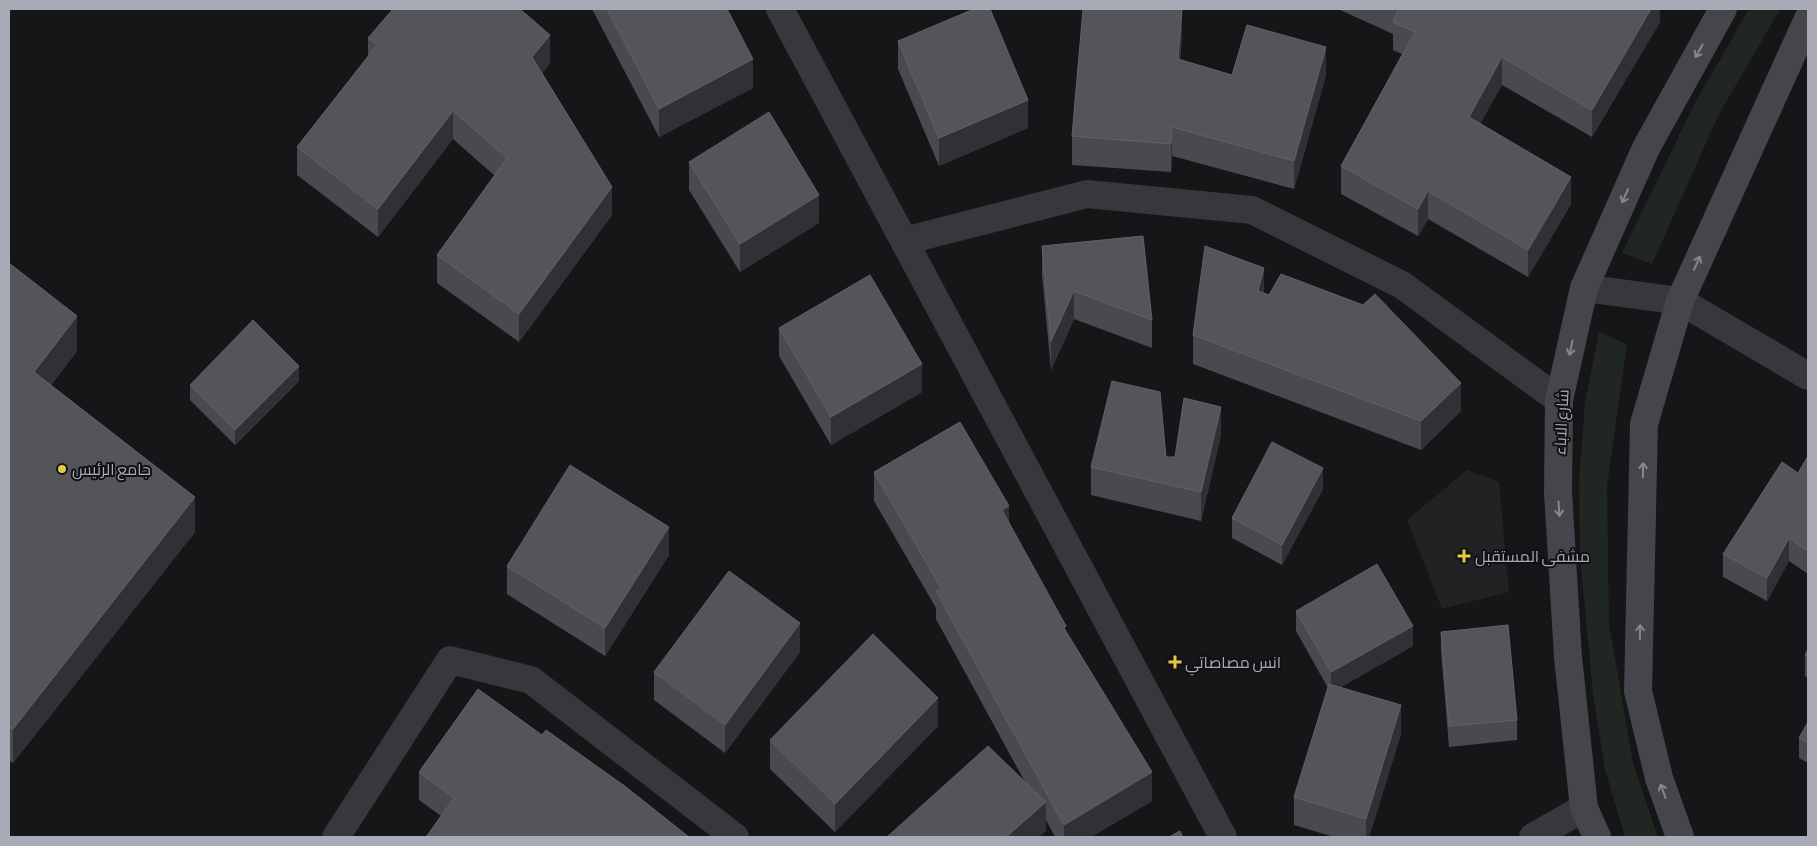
<svg xmlns="http://www.w3.org/2000/svg" width="1817" height="846" font-family="'Sofia Sans Condensed',Cairo,sans-serif">
	<rect width="100%" height="100%" fill="#161517"/>
	<path fill="#222224" d="M1467,470L1499,482L1509,592L1442,609L1407,520Z"/>
	<g fill="#202722">
		<path d="M1749,9H1780L1718,116L1652,264L1622,253L1695,103Z"/>
		<path d="M1599,332L1627,344L1607,486L1609,624L1633,763L1658,837H1625L1605,769L1593,694L1580,556L1579,482L1585,402Z"/>
	</g>
	<g fill="none" stroke-linecap="round" stroke-linejoin="round">
		<g stroke="#37373c" stroke-width="28">
			<path d="M780,9L1223,837"/>
			<path d="M904,241L1087,194L1252,210L1402,285L1559,400"/>
			<path d="M1584,288L1680,301L1808,376"/>
			<path d="M336,837L450,660L531,680L735,837"/>
			<path d="M1533,837L1584,808"/>
		</g>
		<g stroke="#45454c" stroke-width="28">
			<path d="M1597,837L1584,808L1568,657L1558,492L1559,400L1584,288L1646,148L1723,9"/>
			<path d="M1680,837L1659,778L1638,691L1644,424L1680,301L1808,19"/>
		</g>
	</g>
	<g fill="#494a4f">
		<path d="M592,9H727L753,88L659,137Z"/>
		<path d="M1338,9H1660V22L1592,137L1502,85L1480,123L1571,204L1528,277L1428,219L1418,236L1341,194V166L1402,54L1393,50V34Z"/>
		<path d="M1182,36L1180,60L1232,75H1326L1294,189L1172,156L1171,172L1072,165V136Z"/>
		<path d="M368,38L550,63L542,73L612,215L519,342L437,283V255L495,176L453,139L378,237L297,175V147L368,56Z"/>
		<path d="M898,41L1028,128L939,166L898,69Z"/>
		<path d="M689,162L819,223L740,272L689,190Z"/>
		<path d="M1042,246L1152,320V348L1074,319L1051,370L1042,275Z"/>
		<path d="M9,263L77,351L51,385L195,532L13,763L9,760Z"/>
		<path d="M1264,294L1461,411L1421,450L1193,364V335Z"/>
		<path d="M779,328L922,392L831,445L779,356Z"/>
		<path d="M299,381L235,445L190,400V385Z"/>
		<path d="M1221,435L1201,521L1091,495V467L1166,457H1175Z"/>
		<path d="M1808,456V574L1789,561L1767,601L1723,577V554L1798,473Z"/>
		<path d="M874,472L1009,523L1066,632L1152,801L1091,837H1055L1046,820V831L1038,837H887L1025,782L936,619V608L874,501Z"/>
		<path d="M1323,489L1282,565L1232,538V518Z"/>
		<path d="M669,555L605,656L507,594V566Z"/>
		<path d="M1296,611L1413,646L1341,687L1401,734L1369,837H1334L1294,825V797L1328,688L1296,631Z"/>
		<path d="M1441,632L1517,720V740L1449,747L1441,652Z"/>
		<path d="M1808,649V678L1805,676V655Z"/>
		<path d="M800,652L725,753L654,700V672Z"/>
		<path d="M1808,722V763L1799,758V738Z"/>
		<path d="M938,726L835,832L770,769V740Z"/>
		<path d="M542,735L626,787L441,816L419,800V772Z"/>
	</g>
	<g fill="#303134">
		<path d="M1182,9V36L1178,87V59Z"/>
		<path d="M1651,9H1660V22L1592,137V110Z"/>
		<path d="M550,35V63L532,85V57Z"/>
		<path d="M1326,47V75L1294,189V161Z"/>
		<path d="M1502,57V85L1469,144V117Z"/>
		<path d="M753,59V88L659,137V109Z"/>
		<path d="M1028,100V128L939,166V138Z"/>
		<path d="M453,111V139L378,237V209Z"/>
		<path d="M1172,127V156L1171,172V144Z"/>
		<path d="M1571,177V204L1528,277V250Z"/>
		<path d="M612,187V215L519,342V314Z"/>
		<path d="M1428,191V219L1418,236V209Z"/>
		<path d="M819,195V223L740,272V244Z"/>
		<path d="M1264,268V296L1258,291Z"/>
		<path d="M1074,291V319L1051,370V341Z"/>
		<path d="M77,316V351L34,406V372Z"/>
		<path d="M922,364V392L831,445V417Z"/>
		<path d="M299,366V381L235,445V430Z"/>
		<path d="M1461,383V411L1421,450V421Z"/>
		<path d="M1221,407V435L1201,521V492Z"/>
		<path d="M1323,468V489L1282,565V545Z"/>
		<path d="M195,497V532L13,763V729Z"/>
		<path d="M1009,506V535L1002,510Z"/>
		<path d="M669,527V555L605,656V628Z"/>
		<path d="M1789,538V561L1767,601V578Z"/>
		<path d="M800,623V652L725,753V725Z"/>
		<path d="M1413,626V646L1331,693V672Z"/>
		<path d="M938,698V726L835,832V804Z"/>
		<path d="M1401,705V734L1369,837H1366V819Z"/>
		<path d="M1152,772V801L1091,837H1064V825Z"/>
		<path d="M1046,802V831L1038,837H1006Z"/>
	</g>
	<g fill="#53555a" stroke="#616268">
		<path d="M393,9H520L550,35L532,57L612,187L519,314L437,255L507,158L453,111L378,209L297,147L377,45L368,38Z"/>
		<path d="M607,9H727L753,59L659,109Z"/>
		<path d="M974,9H990L1028,100L939,138L898,41Z"/>
		<path d="M1083,9H1182L1178,59L1232,75L1247,25L1326,47L1294,161L1172,127L1171,144L1072,136Z"/>
		<path d="M1398,9H1651L1592,110L1502,57L1469,117L1571,177L1528,250L1428,191L1418,209L1341,166L1415,32L1393,22L1399,9Z"/>
		<path d="M769,112L819,195L740,244L689,162Z"/>
		<path d="M1143,236L1152,320L1074,291L1051,341L1042,246Z"/>
		<path d="M1205,246L1264,268L1258,291L1269,295L1281,274L1363,305L1375,294L1461,383L1421,421L1193,335Z"/>
		<path d="M9,263L77,316L34,372L195,497L13,729L9,726Z"/>
		<path d="M870,275L922,364L831,417L779,328Z"/>
		<path d="M253,320L299,366L235,430L190,385Z"/>
		<path d="M1112,381L1160,392L1166,457H1175L1184,398L1221,407L1201,492L1091,467Z"/>
		<path d="M960,422L1009,506L1002,510L1066,626L1064,628L1152,772L1064,825L936,591L941,588L874,472Z"/>
		<path d="M1272,442L1323,468L1282,545L1232,518Z"/>
		<path d="M1808,456V551L1789,538L1767,578L1723,554L1782,462L1798,473Z"/>
		<path d="M570,465L669,527L605,628L507,566Z"/>
		<path d="M1377,564L1413,626L1331,672L1296,611Z"/>
		<path d="M729,571L800,623L725,725L654,672Z"/>
		<path d="M1508,625L1517,720L1449,726L1441,632Z"/>
		<path d="M873,634L938,698L835,804L770,740Z"/>
		<path d="M1808,649V657L1805,655Z"/>
		<path d="M1329,684L1401,705L1366,819L1294,797Z"/>
		<path d="M478,689L542,735L546,730L626,787L689,837H426L454,798L419,772Z"/>
		<path d="M1808,722V743L1799,738Z"/>
		<path d="M988,746L1046,802L1006,837H887Z"/>
		<path d="M1180,831L1183,837H1169Z"/>
	</g>
	<defs><path id="oneway-shaft" d="M-6 0H5M1.5-3L5.5 0L1.5 3" fill="none" stroke-width="1.6" stroke-linecap="round" stroke-linejoin="round" transform="scale(1.25)"/></defs>
	<g stroke="#858791">
		<use href="#oneway-shaft" transform="translate(1699 51) rotate(119)"/>
		<use href="#oneway-shaft" transform="translate(1625 196) rotate(114)"/>
		<use href="#oneway-shaft" transform="translate(1697 263) rotate(-66)"/>
		<use href="#oneway-shaft" transform="translate(1571 348) rotate(102)"/>
		<use href="#oneway-shaft" transform="translate(1643 470) rotate(-89)"/>
		<use href="#oneway-shaft" transform="translate(1559 509) rotate(86)"/>
		<use href="#oneway-shaft" transform="translate(1640 632) rotate(-89)"/>
		<use href="#oneway-shaft" transform="translate(1663 791) rotate(-110)"/>
	</g>
	<g fill="#e4ca41" stroke="#111012" stroke-width="2">
		<circle cx="62" cy="469" r="5"/>
		<path d="M1461.5 548.5h5v5h5v5h-5v5h-5v-5h-5v-5h5z"/>
		<path d="M1172.5 654.5h5v5h5v5h-5v5h-5v-5h-5v-5h5z"/>
	</g>
	<g text-anchor="middle" stroke-width="4" stroke-linejoin="round" paint-order="stroke">
		<g font-size="16" fill="#a8aab6" stroke="#111012">
			<text transform="translate(1561 422) rotate(-87)" y="6">شارع الاباء</text>
		</g>
		<g font-size="16" fill="#a8aab6" stroke="#111012" text-anchor="start">
			<text x="72" y="475">جامع الرئيس</text>
			<text x="1475" y="562">مشفى المستقبل</text>
			<text x="1185" y="668">انس مصاصاتي</text>
		</g>
	</g>
	<rect width="1817" height="846" fill="none" stroke="#a8aab6" stroke-width="20"/>
</svg>
